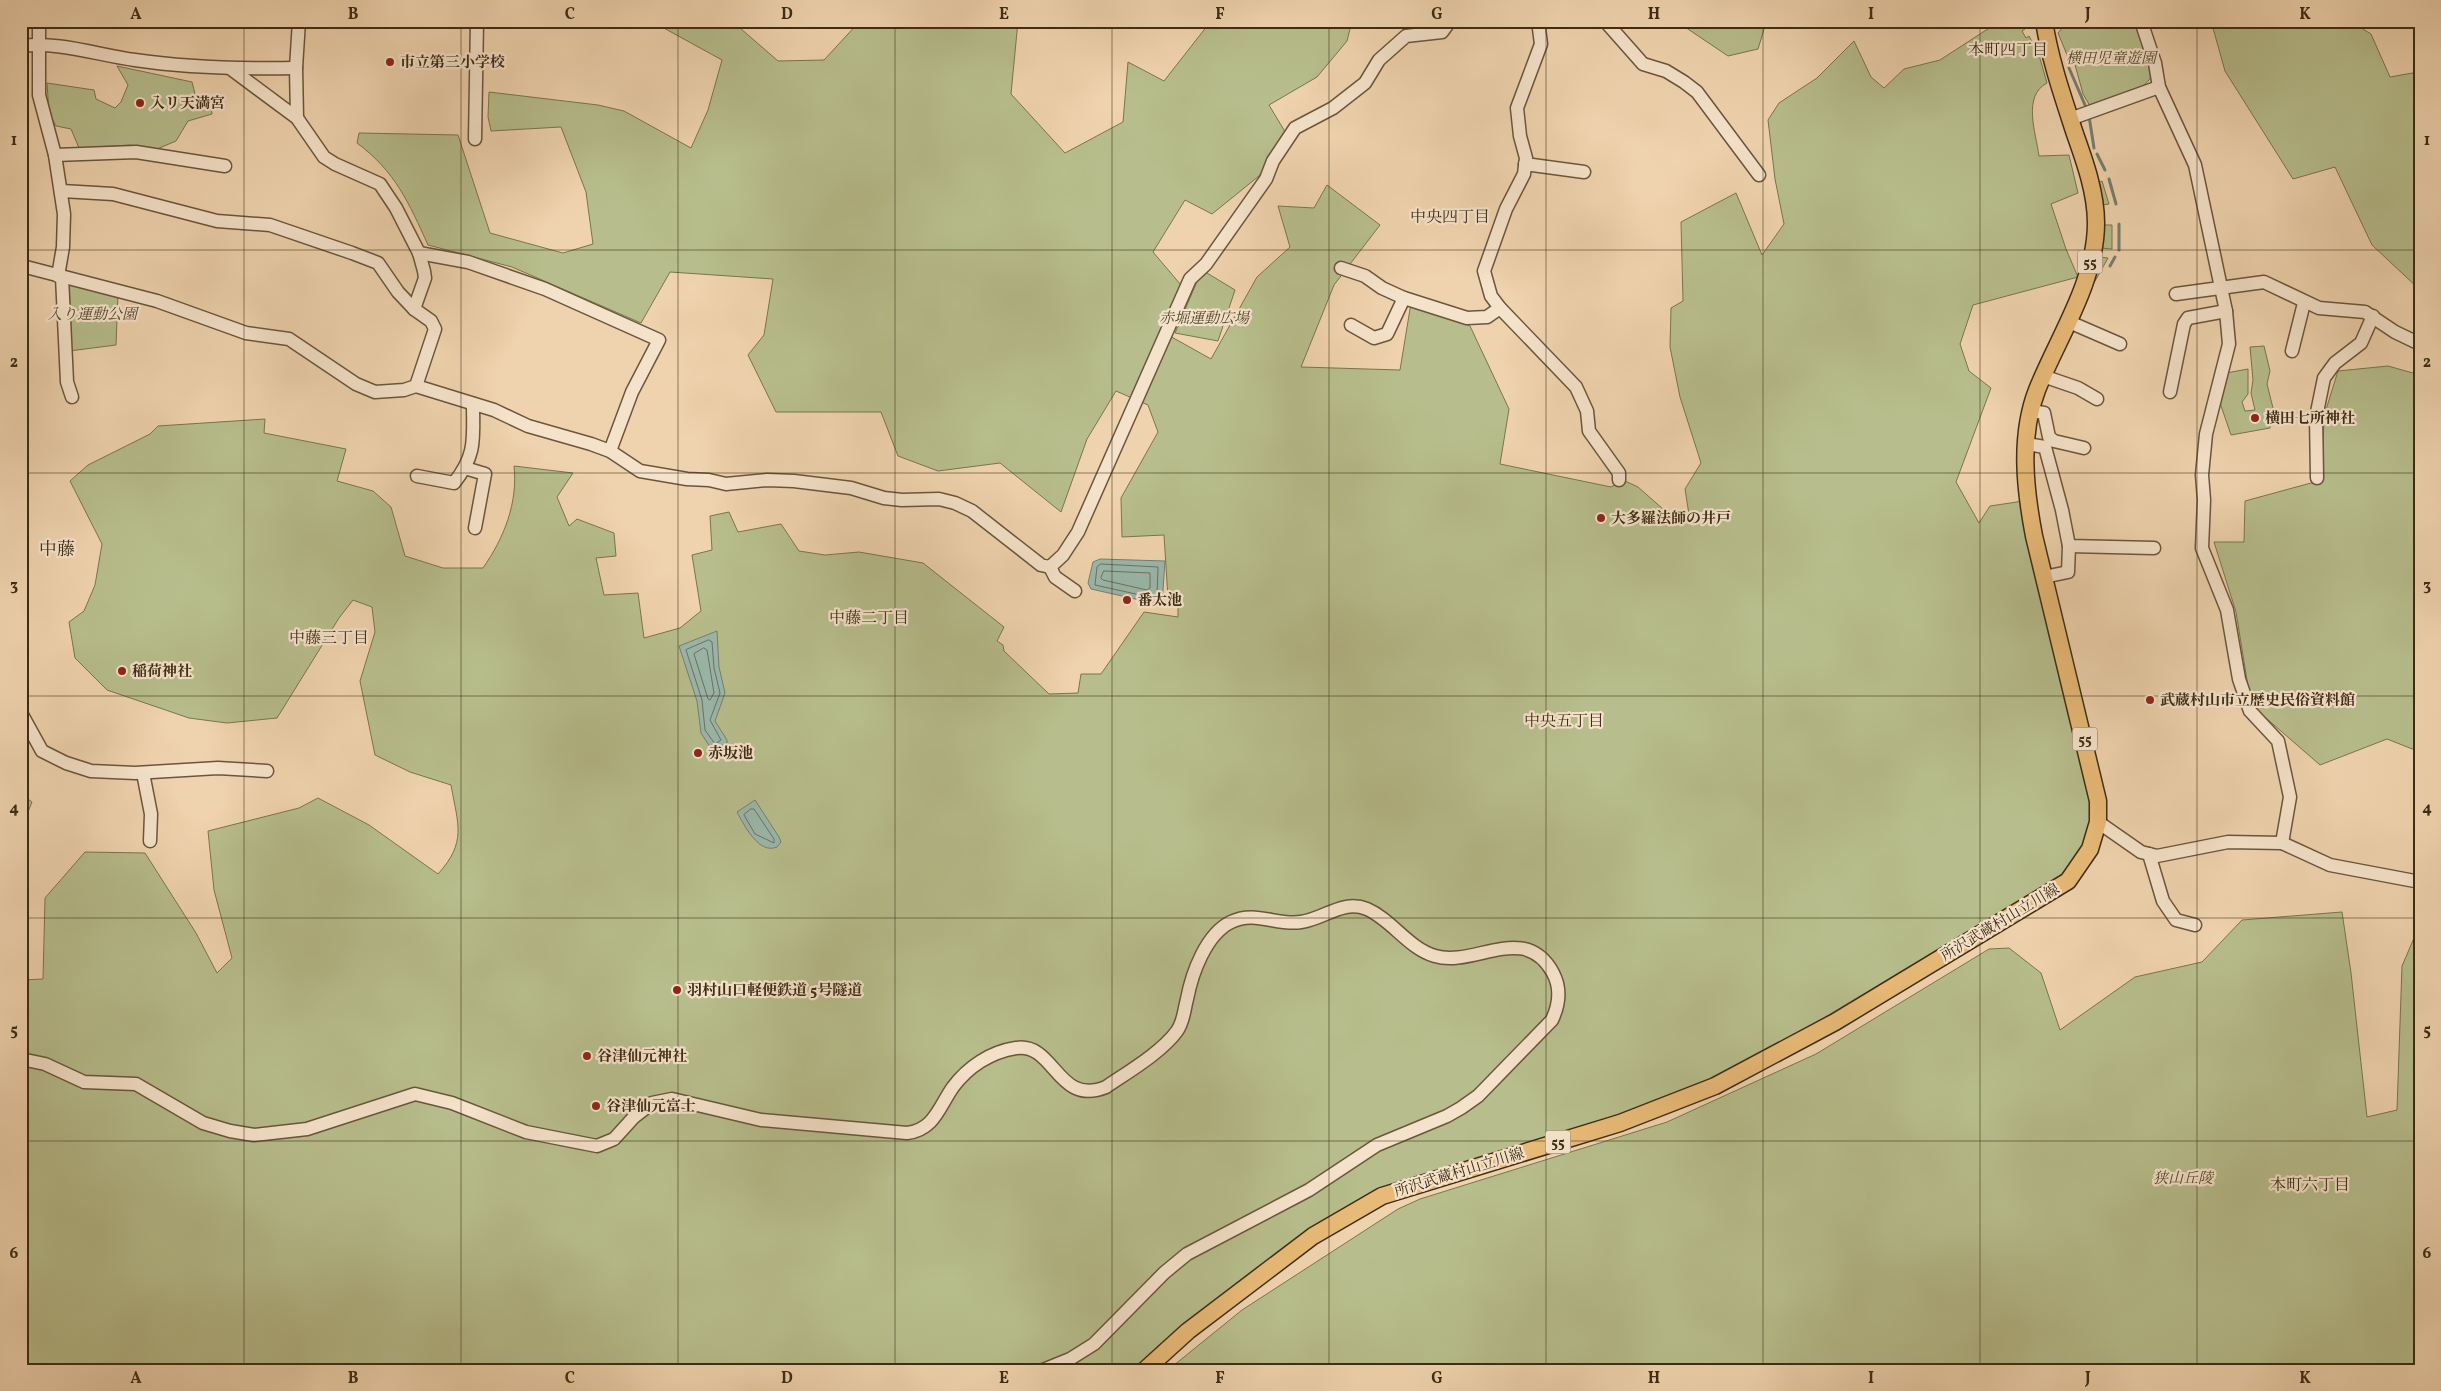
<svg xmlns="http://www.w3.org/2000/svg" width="2441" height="1391" font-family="Vollkorn,'Noto Serif JP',serif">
	<rect width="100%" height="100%" fill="#efd3ae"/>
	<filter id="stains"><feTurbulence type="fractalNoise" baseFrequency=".004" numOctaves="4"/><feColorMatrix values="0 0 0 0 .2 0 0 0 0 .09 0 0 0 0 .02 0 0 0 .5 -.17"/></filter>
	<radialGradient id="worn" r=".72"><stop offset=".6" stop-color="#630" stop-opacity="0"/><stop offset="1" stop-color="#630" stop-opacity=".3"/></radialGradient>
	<g fill="#b7bd8c" stroke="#7a7450">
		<path d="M651,21H739L740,28L778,61L824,60L860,21H1018L1011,94L1065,153L1123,122L1128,62L1164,81L1211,21H1352L1347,41L1317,77L1269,105L1287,135L1259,176L1212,214L1185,200L1153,252L1181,285L1168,335L1211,359L1257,277L1290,247L1278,206L1314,208L1327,185L1380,225L1334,285L1301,367L1400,370L1411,303L1470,326L1509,409L1500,464L1611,487L1623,480L1638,487L1680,524L1690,521L1685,489L1701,463L1680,397L1670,347L1671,308L1683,301L1681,222L1736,193L1762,255L1784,224L1775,179L1768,120L1779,103L1817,78L1854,41L1871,77L1884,88L1904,69L1940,60L2000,21H2024L2025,29L2022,31L2026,38L2029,36L2039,55L2047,83C2022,96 2036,133 2039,156L2069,155L2078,193L2051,204L2066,249L2078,277L1973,305L1960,344L1969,371L1991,388L1956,482L1979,523L1990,506L2017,502L2027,498L2098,801L2081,865L1715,1086L1382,1196L1313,1236L1145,1370H21V980L43,979L45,898L85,852L145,853L196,933L217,973L232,958L214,890L208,831L299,808L318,798L369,825L438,874C467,842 458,825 451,785L410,772L375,755L360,681L375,632L372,607L353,600L339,618L277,718L227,723L189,718L107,690L75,658L69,622L84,611L95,585L102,544L70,481L88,465L150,434L158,426L265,419L264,433L346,449L337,481L373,491L391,507L405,556L443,568H483C504,538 518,503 514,466L573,473L557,497L569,526L577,519L614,533L616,556L596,558L604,595L638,593L644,638L680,628L701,611L692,555L712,550L710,516L729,512L738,532L781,524L799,551L825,555L859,552L923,563L1004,627L997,641L1003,645L1004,651L1049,694L1078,693L1081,674H1101L1144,612L1178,617V599L1168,598L1164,535L1122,537L1121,498L1158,432L1148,405L1116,391L1087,439L1061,512L1000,463L938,471L898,456L881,412H776L748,355L764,335L773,279L670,272L641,323L512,267L428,245C409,203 395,171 357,143L359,133L458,135L490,233L563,253L593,244L586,192L561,127L491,131L488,117L489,92L598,105L624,111L691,148L708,110L722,60Z"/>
		<path d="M1034,21H1074L1070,28Z"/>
		<path d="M1676,21H1762L1765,26L1758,49L1728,56Z"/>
		<path d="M2068,21H2137C2141,36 2151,55 2152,71C2152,92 2107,100 2090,106L2083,94L2074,61L2070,62L2058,33Z"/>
		<path d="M2217,21H2350L2371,34L2390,77L2418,72L2420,66V290L2372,245L2335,167L2293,179L2225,71L2213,28Z"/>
		<path d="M117,66L192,82L196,98L211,106L212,114L188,121L176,141L157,149L130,145L79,148L71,129L56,126L49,113L47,83L94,90L96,99L115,108L121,102L128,85Z"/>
		<path d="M2102,181L2109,204L2102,205L2098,183Z"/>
		<path d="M2102,225H2112V249L2101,248Z"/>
		<path d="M2099,257L2108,258L2090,290Z"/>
		<path d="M1202,270L1235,290L1218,341L1175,333Z"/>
		<path d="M69,282L118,294L116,345L69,351L65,284Z"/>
		<path d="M2264,346L2270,371L2267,384L2273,408L2270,428L2231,435L2219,400L2226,373L2248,369V394L2242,402L2245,411L2255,410L2251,393L2253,380L2250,347Z"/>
		<path d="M2388,366L2420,375V752L2387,739L2320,765L2251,705L2236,612L2214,542H2244L2245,501L2322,480L2324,416L2338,371Z"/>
		<path d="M21,794L32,802L21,829Z"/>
		<path d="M2342,912L2351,973L2367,1117L2397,1110L2402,966L2420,924V1370H1168L1242,1310L1398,1209L1420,1199L1667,1122L1816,1054L1989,949L2009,948L2041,973L2060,1030L2135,977L2202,962L2242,920Z"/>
	</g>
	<g fill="#9ab8ab" stroke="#75806f">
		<path d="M1100,559L1165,561L1162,605L1091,589L1088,583L1093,562Z"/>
		<path d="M717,631L719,667L725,693L715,721L727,740V743L712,750L701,733L697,701L679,646Z"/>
		<path d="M755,800L779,837L781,842L777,847C759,855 744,825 737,812Z"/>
	</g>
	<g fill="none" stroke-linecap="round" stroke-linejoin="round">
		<g stroke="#6c7260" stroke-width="1">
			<path d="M1101,564L1158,567L1157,596L1154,598L1095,585L1097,567Z"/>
			<path d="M1104,571L1150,573V588L1147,590L1103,580L1101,578Z"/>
			<path d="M709,640L712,642L714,668L720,693L710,720L721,740L715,744L705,730L702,700L686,650Z"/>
			<path d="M704,648L707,650L714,693L710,700L708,699L694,654Z"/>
			<path d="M751,809H754L774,839V843L755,834L744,815Z"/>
		</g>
		<g stroke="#75806f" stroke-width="3">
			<path d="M2069,68L2085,105"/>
			<path d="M2089,116L2094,148"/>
			<path d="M2097,154L2105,170"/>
			<path d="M2109,179L2116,204"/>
			<path d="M2119,224V250"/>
			<path d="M2110,266L2115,257"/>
		</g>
		<defs>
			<g id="minor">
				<path d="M39,21V95L55,155L64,214L63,247L58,276"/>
				<path d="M1538,21L1541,44L1517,108L1520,136L1526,158L1524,174L1506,209L1484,271L1491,296L1500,308L1576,387L1587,411L1589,431L1619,473V480"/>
				<path d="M1605,21L1643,64L1666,71L1684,82L1697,92L1759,175"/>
				<path d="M2141,21L2155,63L2159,87L2195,165L2226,311L2229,344L2206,434L2202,475L2204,500L2202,548L2227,610L2239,679L2250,711L2278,741L2290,797L2282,843"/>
				<path d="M21,46C58,41 98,55 135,60C188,68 242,69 296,68"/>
				<path d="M231,69L297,118L324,157L335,164L380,184L396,208L419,253L424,271L425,278L414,309"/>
				<path d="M297,118L296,68L299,21"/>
				<path d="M2070,119L2159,87"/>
				<path d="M475,139L477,21"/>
				<path d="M55,155L136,152L225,166"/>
				<path d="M1525,164L1584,172"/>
				<path d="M62,191L113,194L217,221L270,225L352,253L378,263L398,292L414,309L431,321L435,329L416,386"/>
				<path d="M419,253L468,262L545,289L659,340L632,392L610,451"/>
				<path d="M21,268L26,267L157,301L246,333L289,339L356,384L375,392L404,390L416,386L494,410L528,426L591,444L610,451L640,471L687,479L709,480L726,484L767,480L794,481L851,488L884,498L902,500L939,499L955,503L972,511L1041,565L1050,567L1063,555L1078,532L1190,279L1206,264L1266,179L1273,161L1295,128L1333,108L1365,83L1379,60L1406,36L1442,32L1450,21"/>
				<path d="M1341,268L1365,276L1382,288L1404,298L1467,318L1487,317L1500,308"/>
				<path d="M62,277L67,382L72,397"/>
				<path d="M2176,294L2264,282L2319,308L2365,312L2395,332L2420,344"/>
				<path d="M2067,321L2120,344"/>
				<path d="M1351,325L1374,338L1387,334L1404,298"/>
				<path d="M2292,351L2304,303"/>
				<path d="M2043,376L2078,388L2097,399"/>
				<path d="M2170,392L2184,324L2188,318L2226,311"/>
				<path d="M2032,411L2044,413L2049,437L2054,441L2084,448"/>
				<path d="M2027,444L2045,447L2062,510L2069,546L2154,548"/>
				<path d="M465,468L485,474L475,528"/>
				<path d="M417,476L454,483C477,454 473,438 473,404"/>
				<path d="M2317,478L2316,417L2324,378L2335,363L2361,343L2373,316"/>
				<path d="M1050,567L1055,577L1075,591"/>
				<path d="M2044,577L2068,572L2069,546"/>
				<path d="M21,713L42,751L66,763L91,771L135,773L218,768L267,771"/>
				<path d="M143,773L151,814L150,841"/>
				<path d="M2098,822L2141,852L2157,856L2228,842L2282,843L2330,865L2420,882"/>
				<path d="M2149,854L2163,901L2176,920L2195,925"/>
				<path d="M21,1059L45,1064L84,1082L136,1084L203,1123L230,1131L254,1135L307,1129L415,1094L452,1103L526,1132L597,1146L614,1139L634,1117L652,1103L672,1099L761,1120L907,1133C934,1130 939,1107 953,1087C968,1067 990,1052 1016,1048C1055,1042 1057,1107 1106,1087C1128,1072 1162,1052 1177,1031C1184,1021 1184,1010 1187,999C1192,973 1206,934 1231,922C1255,910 1277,926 1301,922C1324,919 1343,899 1367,909C1392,920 1408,948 1435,956C1474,968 1525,921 1553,973C1561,988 1559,1005 1552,1020L1478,1096L1461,1108L1447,1116L1377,1145L1309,1190L1187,1254L1164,1273L1094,1344L1070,1359L1043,1370"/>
			</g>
			<path id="major" d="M1145,1370L1188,1331L1313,1236L1382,1196L1620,1123L1715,1086L1835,1022L2068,881L2090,849L2098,822V801L2034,536C2025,489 2019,436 2037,390C2058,337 2096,282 2096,223C2096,193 2085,162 2075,134C2063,97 2050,60 2044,21"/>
		</defs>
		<use href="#minor" stroke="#6a563b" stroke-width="15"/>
		<use href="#major" stroke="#3d2c15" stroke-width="19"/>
		<use href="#minor" stroke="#f5e2ca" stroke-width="12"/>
		<use href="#major" stroke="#e8ba77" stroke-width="16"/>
	</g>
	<path fill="none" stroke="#3d2c15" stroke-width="1" stroke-opacity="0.55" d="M244,21V1370M461,21V1370M678,21V1370M895,21V1370M1112,21V1370M1329,21V1370M1546,21V1370M1763,21V1370M1980,21V1370M2197,21V1370M21,250H2420M21,473H2420M21,696H2420M21,918H2420M21,1141H2420"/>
	<g fill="#8f2418" stroke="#f5e2ca" stroke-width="2">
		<circle cx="390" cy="62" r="5"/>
		<circle cx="140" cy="103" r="5"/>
		<circle cx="2255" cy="418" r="5"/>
		<circle cx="1601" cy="518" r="5"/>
		<circle cx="1127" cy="600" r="5"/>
		<circle cx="122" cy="671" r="5"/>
		<circle cx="2150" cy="700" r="5"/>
		<circle cx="698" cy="753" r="5"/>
		<circle cx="677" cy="990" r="5"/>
		<circle cx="587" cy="1056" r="5"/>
		<circle cx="596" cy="1106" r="5"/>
	</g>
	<g text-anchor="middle" stroke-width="4.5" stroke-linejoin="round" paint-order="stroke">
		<g fill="#f5e2ca" stroke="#74634b" stroke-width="1">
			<rect x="2077.5" y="250.5" width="25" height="23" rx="4"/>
			<rect x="2072.5" y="727.5" width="25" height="23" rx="4"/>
			<rect x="1545.5" y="1130.5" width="25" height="23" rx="4"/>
		</g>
		<g font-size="14" font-weight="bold" fill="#3d2c15">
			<text x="2090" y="267">55</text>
			<text x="2085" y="744">55</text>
			<text x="1558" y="1147">55</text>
		</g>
		<g font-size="15" font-style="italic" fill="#55492d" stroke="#f5e2ca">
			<text x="2111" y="63">横田児童遊園</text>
			<text x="92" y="319">入り運動公園</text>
			<text x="1204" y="323">赤堀運動広場</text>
			<text x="2183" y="1183">狭山丘陵</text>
		</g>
		<g font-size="15" font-weight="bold" fill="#3d2c15" stroke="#f5e2ca" text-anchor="start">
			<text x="400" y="67">市立第三小学校</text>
			<text x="150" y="108">入リ天満宮</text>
			<text x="2265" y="423">横田七所神社</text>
			<text x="1611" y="523">大多羅法師の井戸</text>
			<text x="1137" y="605">番太池</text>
			<text x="132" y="676">稲荷神社</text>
			<text x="2160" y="705">武蔵村山市立歴史民俗資料館</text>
			<text x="708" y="758">赤坂池</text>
			<text x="687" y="995">羽村山口軽便鉄道 5号隧道</text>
			<text x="597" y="1061">谷津仙元神社</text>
			<text x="606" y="1111">谷津仙元富士</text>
		</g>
		<g font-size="15" fill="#3d2c15" stroke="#f5e2ca">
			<text transform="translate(2000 922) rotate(-31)" y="5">所沢武蔵村山立川線</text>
			<text transform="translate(1459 1172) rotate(-17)" y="5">所沢武蔵村山立川線</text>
		</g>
		<g font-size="16" fill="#3d2c15" stroke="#f5e2ca">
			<text x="2008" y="55">本町四丁目</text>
			<text x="1450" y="222">中央四丁目</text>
			<text x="869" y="623">中藤二丁目</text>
			<text x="329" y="643">中藤三丁目</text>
			<text x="1564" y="726">中央五丁目</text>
			<text x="2310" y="1190">本町六丁目</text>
		</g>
		<g font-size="18" fill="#3d2c15" stroke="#f5e2ca">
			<text x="57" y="555">中藤</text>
		</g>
	</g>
	<rect width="2441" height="1391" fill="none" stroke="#efd3ae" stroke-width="55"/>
	<rect x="28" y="28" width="2386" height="1336" fill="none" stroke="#3d2c15" stroke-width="2"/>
	<g font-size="16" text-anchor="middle" font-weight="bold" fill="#3d2c15">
		<text x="136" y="19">A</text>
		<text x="353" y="19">B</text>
		<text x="570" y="19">C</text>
		<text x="787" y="19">D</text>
		<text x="1004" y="19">E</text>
		<text x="1220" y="19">F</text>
		<text x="1437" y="19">G</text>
		<text x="1654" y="19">H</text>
		<text x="1871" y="19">I</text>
		<text x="2088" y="19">J</text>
		<text x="2305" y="19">K</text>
		<text x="14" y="145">1</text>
		<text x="2427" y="145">1</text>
		<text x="14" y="367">2</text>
		<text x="2427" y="367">2</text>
		<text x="14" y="590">3</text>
		<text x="2427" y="590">3</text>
		<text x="14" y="813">4</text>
		<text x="2427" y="813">4</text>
		<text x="14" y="1035">5</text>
		<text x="2427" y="1035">5</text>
		<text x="14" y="1258">6</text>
		<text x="2427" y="1258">6</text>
		<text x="136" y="1383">A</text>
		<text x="353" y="1383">B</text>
		<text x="570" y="1383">C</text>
		<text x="787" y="1383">D</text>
		<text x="1004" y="1383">E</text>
		<text x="1220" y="1383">F</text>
		<text x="1437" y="1383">G</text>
		<text x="1654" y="1383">H</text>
		<text x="1871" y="1383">I</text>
		<text x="2088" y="1383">J</text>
		<text x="2305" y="1383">K</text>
	</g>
	<rect width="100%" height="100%" filter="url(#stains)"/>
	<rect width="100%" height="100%" fill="url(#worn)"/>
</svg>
